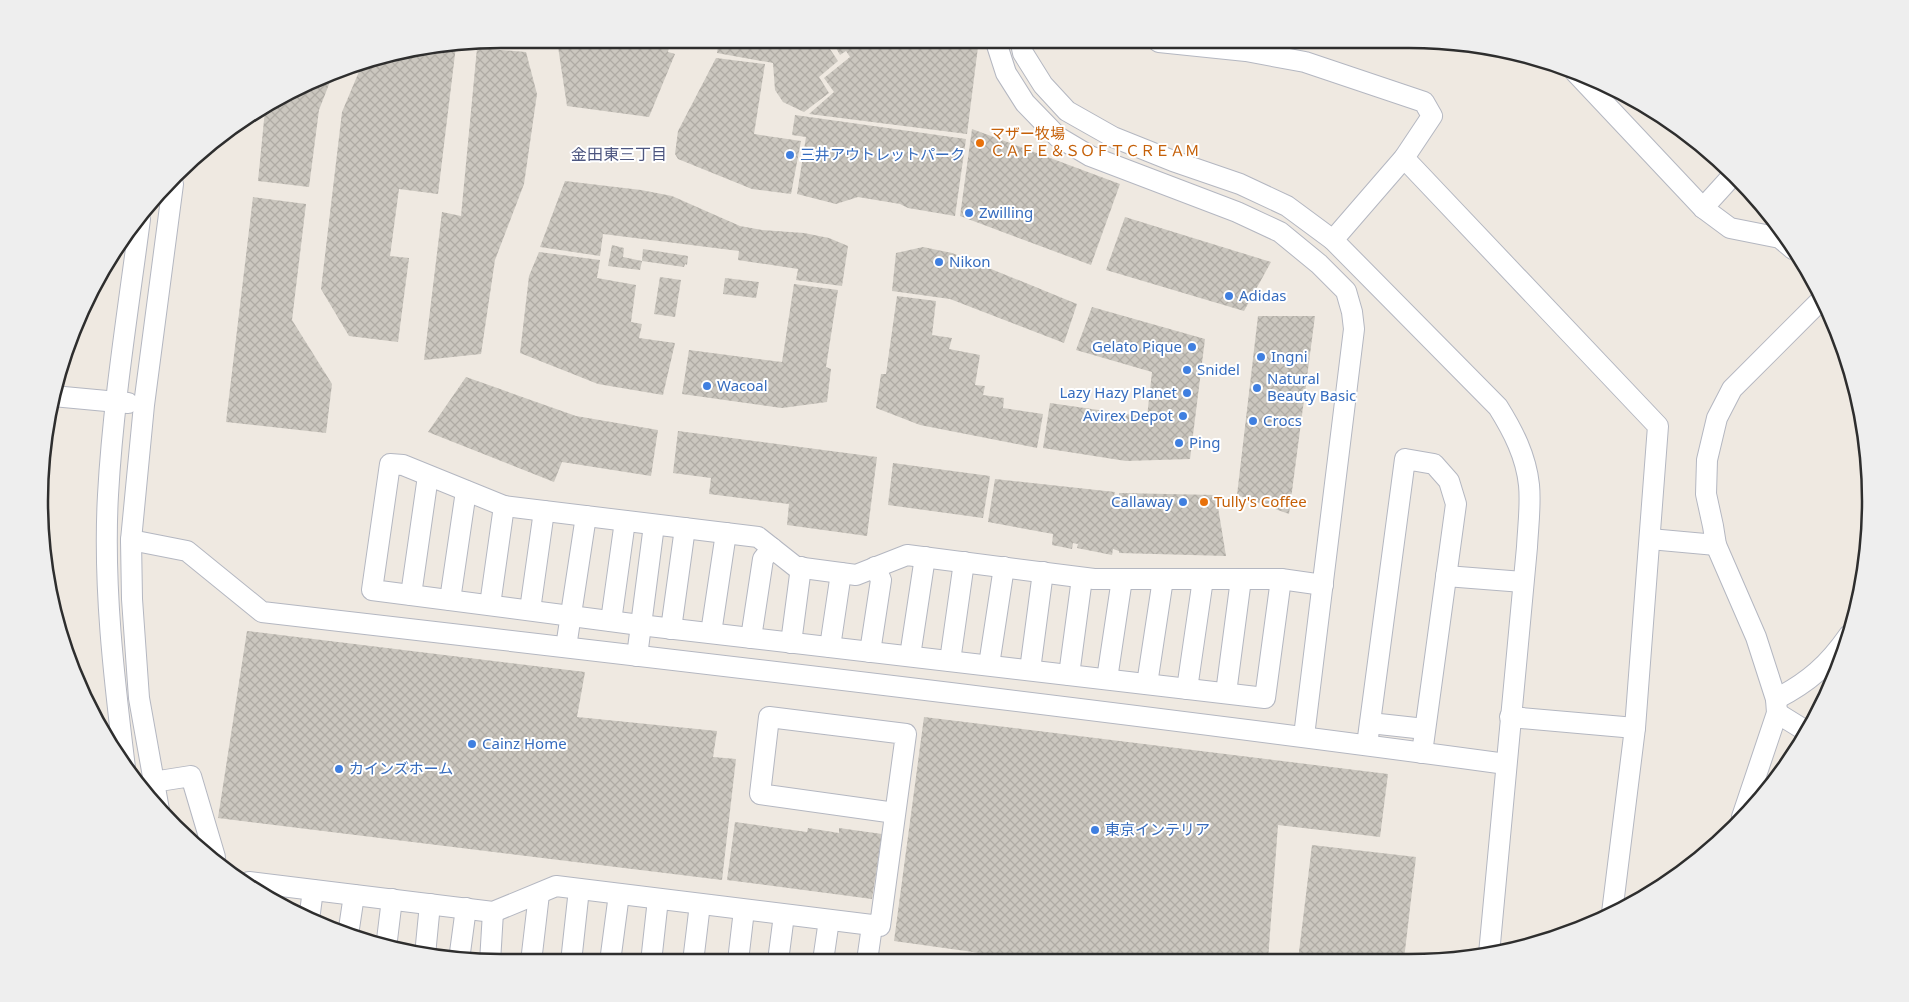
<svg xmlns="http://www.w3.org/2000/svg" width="1909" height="1002" font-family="'Noto Sans','Noto Sans JP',sans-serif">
	<defs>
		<pattern id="building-cross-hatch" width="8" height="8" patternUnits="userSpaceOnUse" patternTransform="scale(1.25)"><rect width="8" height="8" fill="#cbc7bf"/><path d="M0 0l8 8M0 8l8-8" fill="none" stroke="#afaba4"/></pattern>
	</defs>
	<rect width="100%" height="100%" fill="#efe9e1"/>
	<g fill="url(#building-cross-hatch)">
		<path d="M572,39L670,40L668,52L675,54L649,117L567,106L557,40L571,41Z"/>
		<path d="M719,39H831L830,49L838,61L819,77L829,93L804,112L783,102L775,90L773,63L717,53Z"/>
		<path d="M838,39H979L967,134L809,114L834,92L824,78L850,57L846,51L840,55L836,48L840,43Z"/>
		<path d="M456,46L438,194L399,189L390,256L409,258L398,342L349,336L321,289L342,112L363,62Z"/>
		<path d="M477,48L526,52L537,94L524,184L495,260L481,354L424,360L442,212L461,216Z"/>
		<path d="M716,58L765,64L754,134L801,141L791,194L752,189L678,159L675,154L678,131Z"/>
		<path d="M333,74L319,110L309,187L258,181L265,110Z"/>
		<path d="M795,115L966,139L955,216L908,208L900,204L858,197L836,204L797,194L806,137L792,135Z"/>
		<path d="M972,129L1120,184L1091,265L960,216Z"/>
		<path d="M565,181L641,190L672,196L740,226L762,230L804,233L829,238L848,246L842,286L796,280L798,269L738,260L739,251L603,234L600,256L540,247Z"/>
		<path d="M253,197L306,204L292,320L332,384L326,433L226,422Z"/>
		<path d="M1125,217L1271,262L1244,311L1106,270Z"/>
		<path d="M612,245L624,248L623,257L642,261L640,270L608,266Z"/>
		<path d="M923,247L952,253L1077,304L1064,343L950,299L892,291L896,253Z"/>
		<path d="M643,249L688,256L687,265L685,264L684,267L642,261Z"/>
		<path d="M539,252L600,260L597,278L636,285L631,322L642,324L639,338L675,343L663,395L598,384L520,353L529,276Z"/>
		<path d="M660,277L681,280L675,317L654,314Z"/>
		<path d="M725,278L759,282L756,298L723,294Z"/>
		<path d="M794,284L838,290L826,367L831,369L827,402L782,408L682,394L689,350L782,362Z"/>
		<path d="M897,296L936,301L932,335L952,338L949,349L980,355L975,385L985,386L983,395L1004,398L1003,408L1043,414L1037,448L920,425L876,408L881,374H886Z"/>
		<path d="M1092,307L1205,339L1190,459L1126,461L1043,448L1050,403L1147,417L1152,372L1076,350Z"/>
		<path d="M1258,316H1315L1289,514L1237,495Z"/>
		<path d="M466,377L576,416L658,430L651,476L562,462L554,482L428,432Z"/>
		<path d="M678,431L877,457L867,536L787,525L789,504L709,494L711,478L673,473Z"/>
		<path d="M893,463L990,476L983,518L888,505Z"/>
		<path d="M995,479L1115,492L1114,496L1119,498V493L1216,495L1226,556L1119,553V551L1113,549L1112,555L1077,548L1078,544L1073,543L1072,549L1052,545L1053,534L988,522Z"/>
		<path d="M247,631L585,672L577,717L717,731L713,757L736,759L722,880L218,818Z"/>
		<path d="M924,717L1388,774L1380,837L1278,825L1268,960L1038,961L894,941Z"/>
		<path d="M735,822L807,832L808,828L839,833V828L882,834L872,899L727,880Z"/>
		<path d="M1312,845L1416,857L1404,959L1298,960Z"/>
	</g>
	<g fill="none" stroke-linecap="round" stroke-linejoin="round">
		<defs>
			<g id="minor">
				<path d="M995,39L1006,73L1025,103L1058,137L1090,156L1237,212L1280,232L1319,264L1346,291L1352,312L1354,329L1304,736"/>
				<path d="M1020,39L1023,53L1043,85L1067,111L1113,137L1173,161L1240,184L1287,206L1333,240L1498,407C1513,431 1526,456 1529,485C1531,505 1528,527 1527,547L1489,954"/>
				<path d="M1155,39L1159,42L1246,51L1305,62L1424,102L1432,116L1404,158L1333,240"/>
				<path d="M1575,72L1703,208L1730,228L1780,238L1793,249"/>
				<path d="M1404,158L1658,426L1635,728L1612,913"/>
				<path d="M1703,208L1733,175"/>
				<path d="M53,396L128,403"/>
				<path d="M390,464L403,465L504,506L758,537L796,567L856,575L907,555L1094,579H1281L1265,698L640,625L372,590Z"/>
				<path d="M1650,539L1716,545"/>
				<path d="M131,540L187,551L262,612C677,660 1092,708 1506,764"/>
				<path d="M1446,576L1523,582"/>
				<path d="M1281,579L1323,585"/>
				<path d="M411,595L428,476"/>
				<path d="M450,600L466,491"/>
				<path d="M490,605L504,506"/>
				<path d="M530,610L544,511"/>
				<path d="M611,621L625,521"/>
				<path d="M671,629L685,528"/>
				<path d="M711,633L726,533"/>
				<path d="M751,638L763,559L772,548"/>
				<path d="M791,643L801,567"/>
				<path d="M566,647L586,516"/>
				<path d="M830,647L841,573"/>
				<path d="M870,652L881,580L875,567"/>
				<path d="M637,656L654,525"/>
				<path d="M910,656L925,557"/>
				<path d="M950,661L964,562"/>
				<path d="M989,665L1004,567"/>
				<path d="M1030,670L1043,572"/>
				<path d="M1069,675L1082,578"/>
				<path d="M1107,679L1122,579"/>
				<path d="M1147,684L1163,579"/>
				<path d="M1187,689L1203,579"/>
				<path d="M1226,693L1241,579"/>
				<path d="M1776,699C1809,682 1828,665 1849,635"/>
				<path d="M1777,713L1806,731"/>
				<path d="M1510,717L1635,728"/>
				<path d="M1370,723L1425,729"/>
				<path d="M1367,745L1405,459L1434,464L1449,481L1456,504L1422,753"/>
				<path d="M125,768C114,678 103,585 108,495C113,403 128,311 140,219"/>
				<path d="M153,782L191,776L215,857"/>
				<path d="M159,810L139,698L132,599L131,540L144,405L173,184"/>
				<path d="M1742,817L1777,713L1776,699L1756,637L1716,545L1713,526L1706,494L1707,460L1717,418L1732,389L1822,299"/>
				<path d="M249,882L493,912L556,886L880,926L906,734L769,717L760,794L895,813"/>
				<path d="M309,920L313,890"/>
				<path d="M348,935L354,895"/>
				<path d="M386,948L392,899"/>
				<path d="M425,955L430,904"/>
				<path d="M459,960L466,908"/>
				<path d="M738,961L744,910"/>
				<path d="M778,961L784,915"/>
				<path d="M823,961L829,920"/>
				<path d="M867,961L872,926"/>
				<path d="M490,962L493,912"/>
				<path d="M531,962L539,894"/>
				<path d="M571,962L579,889"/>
				<path d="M610,962L619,894"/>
				<path d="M651,962L658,899"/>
				<path d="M693,962L700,904"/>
			</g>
		</defs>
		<use href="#minor" stroke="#b4b7c1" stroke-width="22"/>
		<use href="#minor" stroke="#fff" stroke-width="20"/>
	</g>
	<g fill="#e8710a" stroke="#fff" stroke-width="2">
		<circle cx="980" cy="143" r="5"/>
		<circle cx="1204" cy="502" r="5"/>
	</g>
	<g fill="#3f7fe0" stroke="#fff" stroke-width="2">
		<circle cx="790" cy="155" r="5"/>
		<circle cx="969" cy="213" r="5"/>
		<circle cx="939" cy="262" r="5"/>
		<circle cx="1229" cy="296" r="5"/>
		<circle cx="1192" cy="347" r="5"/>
		<circle cx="1261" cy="357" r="5"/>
		<circle cx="1187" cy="370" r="5"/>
		<circle cx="707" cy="386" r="5"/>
		<circle cx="1257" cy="388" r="5"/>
		<circle cx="1187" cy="393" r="5"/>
		<circle cx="1183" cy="416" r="5"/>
		<circle cx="1253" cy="421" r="5"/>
		<circle cx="1179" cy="443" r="5"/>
		<circle cx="1183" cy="502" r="5"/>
		<circle cx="472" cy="744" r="5"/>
		<circle cx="339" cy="769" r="5"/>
		<circle cx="1095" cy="830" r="5"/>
	</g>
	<g text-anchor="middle" stroke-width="4" stroke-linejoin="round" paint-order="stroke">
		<g font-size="15" fill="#c56008" stroke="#fff" text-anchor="start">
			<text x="990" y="139">マザー牧場<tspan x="990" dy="17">ＣＡＦＥ＆ＳＯＦＴＣＲＥＡＭ</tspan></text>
			<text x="1214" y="507">Tully's Coffee</text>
		</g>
		<g font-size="15" fill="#366cbe" stroke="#fff" text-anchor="start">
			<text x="800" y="160">三井アウトレットパーク</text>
			<text x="979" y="218">Zwilling</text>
			<text x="949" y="267">Nikon</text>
			<text x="1239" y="301">Adidas</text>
			<text x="1182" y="352" text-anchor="end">Gelato Pique</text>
			<text x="1271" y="362">Ingni</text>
			<text x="1197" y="375">Snidel</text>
			<text x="1267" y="384">Natural<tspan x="1267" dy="17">Beauty Basic</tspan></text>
			<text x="717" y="391">Wacoal</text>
			<text x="1177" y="398" text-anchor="end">Lazy Hazy Planet</text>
			<text x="1173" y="421" text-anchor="end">Avirex Depot</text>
			<text x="1263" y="426">Crocs</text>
			<text x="1189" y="448">Ping</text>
			<text x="1173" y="507" text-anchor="end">Callaway</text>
			<text x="482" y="749">Cainz Home</text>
			<text x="349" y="774">カインズホーム</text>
			<text x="1105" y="835">東京インテリア</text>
		</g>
		<g font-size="16" fill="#4d5680" stroke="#fff">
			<text x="619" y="160">金田東三丁目</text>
		</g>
	</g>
	<path d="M0 0H1909V1002H0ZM501 48H1409A453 453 0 0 1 1862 501V501A453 453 0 0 1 1409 954H501A453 453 0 0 1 48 501V501A453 453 0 0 1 501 48Z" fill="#eee" fill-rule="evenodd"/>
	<path fill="none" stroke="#2e2e2e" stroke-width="2.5" d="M501 48H1409A453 453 0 0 1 1862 501V501A453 453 0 0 1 1409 954H501A453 453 0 0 1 48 501V501A453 453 0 0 1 501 48Z"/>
</svg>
